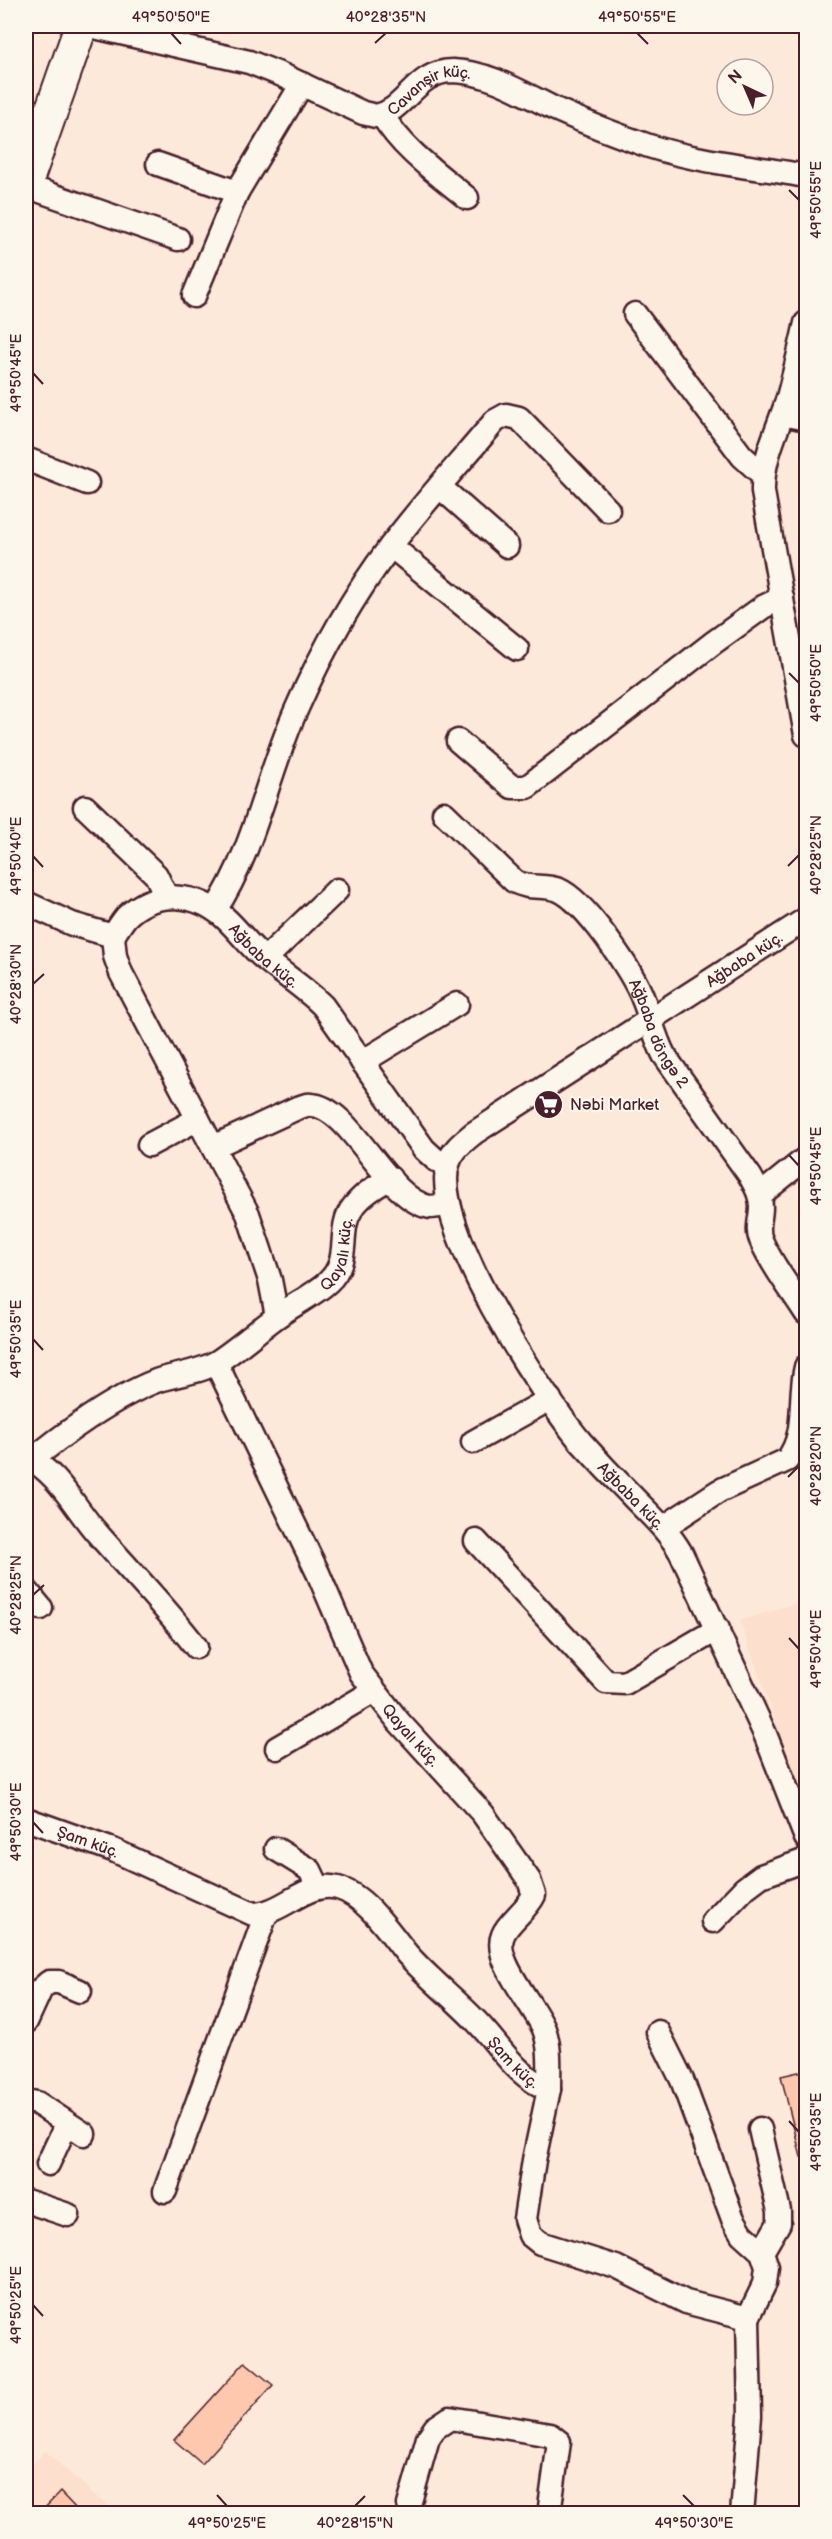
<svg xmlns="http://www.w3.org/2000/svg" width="832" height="2539" font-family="'Balsamiq Sans',sans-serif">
	<rect width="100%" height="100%" fill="#fce9d9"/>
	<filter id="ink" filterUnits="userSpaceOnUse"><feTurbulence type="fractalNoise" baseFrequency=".0167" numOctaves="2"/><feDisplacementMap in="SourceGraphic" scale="12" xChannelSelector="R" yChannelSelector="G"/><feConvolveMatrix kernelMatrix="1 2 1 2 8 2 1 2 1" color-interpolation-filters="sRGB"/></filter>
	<g filter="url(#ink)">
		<g fill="#fcdfcc">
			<path d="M806,1600V1807L740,1621Z"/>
			<path d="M45,2451L115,2513H26V2471Z"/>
		</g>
		<g fill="#fdc8ae" stroke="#4a1f2b" stroke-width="1.5">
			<path d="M807,2070V2157H801L781,2076Z"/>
			<path d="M245,2362L273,2385L202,2464L174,2440Z"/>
			<path d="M60,2492L81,2514H39Z"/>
		</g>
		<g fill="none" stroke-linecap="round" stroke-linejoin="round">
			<defs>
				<g id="street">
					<path id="s1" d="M90,26L249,62L282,75L363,113L376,116C407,110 415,71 453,71C489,72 524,94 555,109C586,123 617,135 649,146C699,162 755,167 806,176"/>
					<path d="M382,115C403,150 437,173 467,198"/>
					<path d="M158,164L237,192"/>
					<path d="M26,186L178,239"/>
					<path d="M194,296L237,192L302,84"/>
					<path d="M635,314L742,456L763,475"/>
					<path d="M806,323C800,349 794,376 787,401C777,432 762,459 763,492L806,735"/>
					<path d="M783,414L806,419"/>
					<path d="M26,459L87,483"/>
					<path d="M440,487L507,546"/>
					<path d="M391,546L517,649"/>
					<path d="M458,741L512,787H527L713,643L763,607L782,598"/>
					<path d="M85,807L156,875L166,896"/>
					<path id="s2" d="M444,813L514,881C529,890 543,884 559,890C585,901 633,972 643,999C651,1018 654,1036 664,1055L750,1176C756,1187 761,1195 761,1207C761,1219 756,1229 761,1240C772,1266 791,1289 806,1313"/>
					<path id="s3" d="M26,903L72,924L113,936C117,930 121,923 126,917C155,888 198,893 226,919C240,932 250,947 265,959C284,975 305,988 323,1006L424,1149L436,1160L448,1164"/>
					<path d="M215,910C255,850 267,774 297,708C322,651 353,596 390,547C423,503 460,463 495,421L506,415L519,418L608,510"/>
					<path id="s4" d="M806,919L474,1133C463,1142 452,1150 448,1164C430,1225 541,1394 581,1442C597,1460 614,1478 631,1495C649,1514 668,1530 681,1553L765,1734L806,1838"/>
					<path d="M113,936L115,956L121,973L248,1214L270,1280L277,1316"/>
					<path d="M265,959L337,890"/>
					<path d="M362,1062L457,1004"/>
					<path d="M149,1145L198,1119"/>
					<path d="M213,1147L297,1108C302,1107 306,1104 311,1105C351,1106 386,1200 430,1207C436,1207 443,1205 449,1204"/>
					<path d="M760,1195L806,1158"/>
					<path id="s5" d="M216,1363L318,1573L361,1673L399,1722L483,1814L529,1880L534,1895C527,1910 508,1922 503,1935C492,1960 533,2003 544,2029C551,2047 549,2070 549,2089"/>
					<path d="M473,1442L550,1399"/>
					<path d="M26,1457C58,1472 74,1507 97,1533C130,1571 165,1606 196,1647"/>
					<path id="s6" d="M26,1465C60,1436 114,1397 156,1381C176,1374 199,1373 217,1362C237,1349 256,1332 275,1318C292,1305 313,1296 328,1282C352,1260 337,1232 351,1210C361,1195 375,1187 390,1178"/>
					<path d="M664,1527L719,1491L787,1460C808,1434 798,1398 806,1367"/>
					<path d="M476,1541L606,1682L625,1683L718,1629"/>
					<path d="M26,1590L41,1608"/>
					<path d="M277,1748L374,1691"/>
					<path id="s7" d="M26,1819L113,1850L253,1914C284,1914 305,1880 338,1888C365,1895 390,1933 407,1954C428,1978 454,1998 476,2021C499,2044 517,2078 549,2089L534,2160L525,2219L530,2235L540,2243L616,2267L686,2302L748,2318L750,2416L742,2514"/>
					<path d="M276,1849L310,1870L318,1887"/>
					<path d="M713,1921L745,1888L761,1876L806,1860"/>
					<path d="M26,2022L41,1989L49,1982H59L80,1991"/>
					<path d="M658,2032L682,2080L733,2219L742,2234L762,2252L767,2267L765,2283L748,2318"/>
					<path d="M26,2101L37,2103L84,2134"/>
					<path d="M760,2129L779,2211V2223L762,2252"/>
					<path d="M48,2164L67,2123"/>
					<path d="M165,2191L266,1914"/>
					<path d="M26,2201L68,2215"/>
					<path d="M409,2505L428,2438L435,2428L450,2418L550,2435L559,2442L549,2514"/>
				</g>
				<path id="secondary" d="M26,183L81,26"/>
			</defs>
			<use href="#street" stroke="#4a1f2b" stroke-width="27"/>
			<use href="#secondary" stroke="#4a1f2b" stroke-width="36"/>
			<use href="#street" stroke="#fbf7ec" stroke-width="22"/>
			<use href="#secondary" stroke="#fbf7ec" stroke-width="32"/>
		</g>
	</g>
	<path fill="none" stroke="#4a1f2b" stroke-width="2" d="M171,33L181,44M637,33L648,44M375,43L386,33M789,190L799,200M33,373L43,384M789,673L799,683M33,856L43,867M788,866L799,855M33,984L44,974M789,1155L799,1166M33,1339L43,1350M788,1477L799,1466M33,1595L44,1585M789,1638L799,1649M33,1822L43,1833M789,2121L799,2132M33,2305L43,2316M217,2495L227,2506M683,2495L694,2506M355,2506L365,2496"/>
	<defs>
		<symbol id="supermarket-disc" viewBox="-11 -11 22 22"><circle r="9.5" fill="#4a1f2b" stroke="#fbf7ec"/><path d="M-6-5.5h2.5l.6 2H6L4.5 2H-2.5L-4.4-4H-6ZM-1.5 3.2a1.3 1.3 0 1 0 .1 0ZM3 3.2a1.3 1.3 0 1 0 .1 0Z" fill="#fff"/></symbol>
	</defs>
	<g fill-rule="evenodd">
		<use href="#supermarket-disc" x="532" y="1088" width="33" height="33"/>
	</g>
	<g text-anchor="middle" stroke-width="4.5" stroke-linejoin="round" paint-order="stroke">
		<g font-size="16" fill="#4a1f2b" stroke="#fbf7ec">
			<text dy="6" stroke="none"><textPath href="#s1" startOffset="363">Cavanşir küç.</textPath></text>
			<text dy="6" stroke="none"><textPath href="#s3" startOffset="280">Ağbaba küç.</textPath></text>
			<text transform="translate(744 959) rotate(-33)" y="6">Ağbaba küç.</text>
			<text dy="6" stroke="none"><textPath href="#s2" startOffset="321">Ağbaba döngə 2</textPath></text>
			<text dy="6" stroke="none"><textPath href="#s6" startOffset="387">Qayalı küç.</textPath></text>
			<text dy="6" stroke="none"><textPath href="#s4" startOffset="824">Ağbaba küç.</textPath></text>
			<text dy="6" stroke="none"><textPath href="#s5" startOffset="422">Qayalı küç.</textPath></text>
			<text dy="6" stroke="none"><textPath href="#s7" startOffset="66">Şam küç.</textPath></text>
			<text dy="6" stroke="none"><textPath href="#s7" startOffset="586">Şam küç.</textPath></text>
		</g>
		<g font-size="16" fill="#4a1f2b" stroke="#fbf7ec" text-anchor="start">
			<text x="570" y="1110">Nəbi Market</text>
		</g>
	</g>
	<rect width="832" height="2539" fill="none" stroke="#fbf7ec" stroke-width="66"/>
	<g transform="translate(745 87) rotate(316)"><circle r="28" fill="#fbf7ec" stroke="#b4a19f" stroke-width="1.5"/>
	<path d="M0-4.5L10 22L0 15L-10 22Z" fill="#4a1f2b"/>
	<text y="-9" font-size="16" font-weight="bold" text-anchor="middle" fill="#4a1f2b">N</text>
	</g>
	<rect x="33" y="33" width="766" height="2473" fill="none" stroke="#4a1f2b" stroke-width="2"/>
	<g font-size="15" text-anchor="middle" fill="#4a1f2b">
		<text x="171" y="22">49°50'50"E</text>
		<text x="386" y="22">40°28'35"N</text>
		<text x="637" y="22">49°50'55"E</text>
		<text transform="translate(816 200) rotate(-90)" y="5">49°50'55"E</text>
		<text transform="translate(16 373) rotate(-90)" y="5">49°50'45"E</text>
		<text transform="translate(816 683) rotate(-90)" y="5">49°50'50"E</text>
		<text transform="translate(816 855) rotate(-90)" y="5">40°28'25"N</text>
		<text transform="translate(16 856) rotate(-90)" y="5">49°50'40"E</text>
		<text transform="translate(16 984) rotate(-90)" y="5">40°28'30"N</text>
		<text transform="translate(816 1166) rotate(-90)" y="5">49°50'45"E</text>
		<text transform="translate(16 1339) rotate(-90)" y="5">49°50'35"E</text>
		<text transform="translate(816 1466) rotate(-90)" y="5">40°28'20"N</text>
		<text transform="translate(16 1595) rotate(-90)" y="5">40°28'25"N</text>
		<text transform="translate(816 1649) rotate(-90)" y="5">49°50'40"E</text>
		<text transform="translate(16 1822) rotate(-90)" y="5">49°50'30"E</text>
		<text transform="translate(816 2132) rotate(-90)" y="5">49°50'35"E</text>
		<text transform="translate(16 2305) rotate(-90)" y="5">49°50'25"E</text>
		<text x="227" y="2528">49°50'25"E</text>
		<text x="355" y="2528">40°28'15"N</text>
		<text x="694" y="2528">49°50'30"E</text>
	</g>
</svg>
